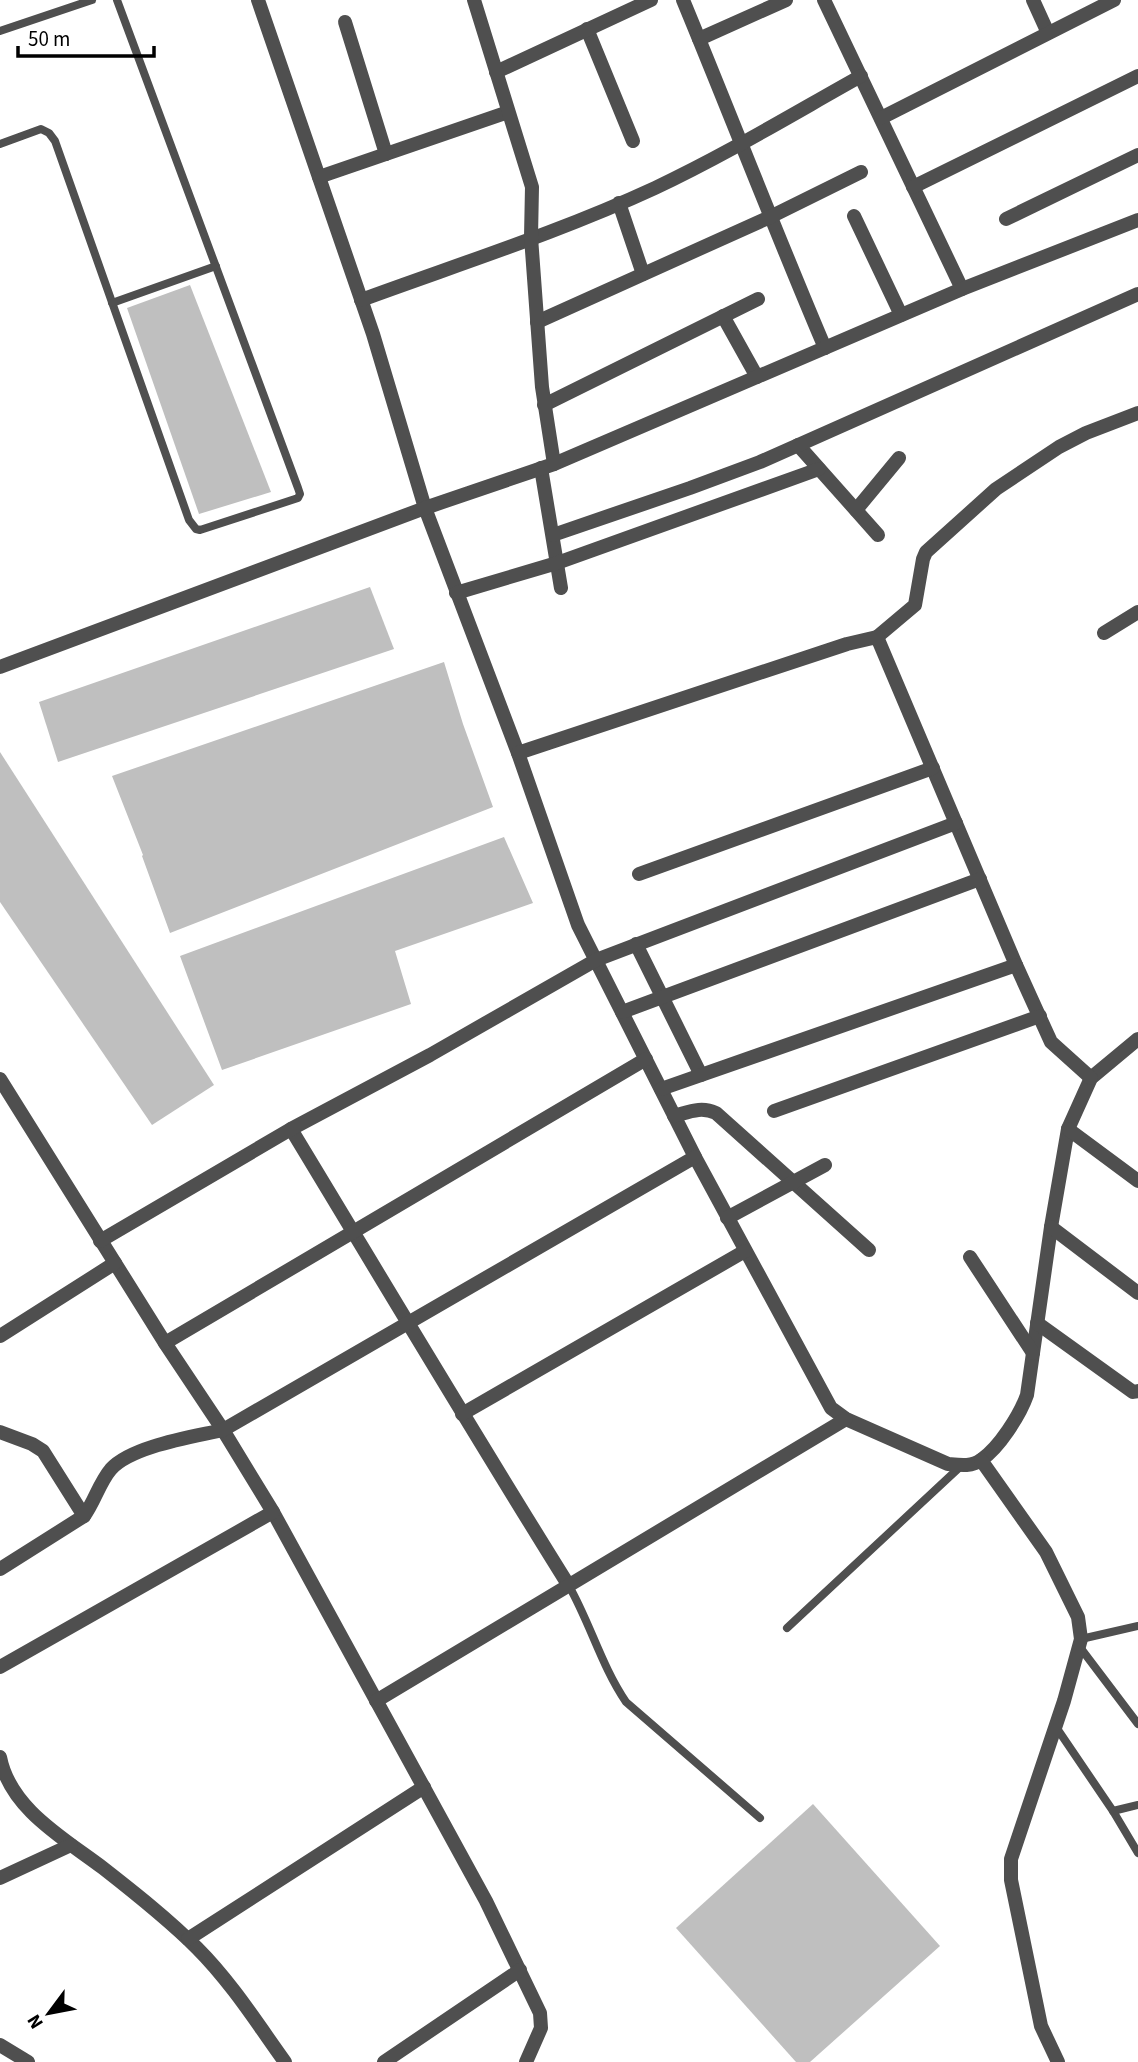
<svg xmlns="http://www.w3.org/2000/svg" width="1138" height="2062" font-family="'Source Sans 3',sans-serif">
	<rect width="100%" height="100%" fill="#fff"/>
	<g fill="#bfbfbf">
		<path d="M190,285L271,492L199,514L127,308Z"/>
		<path d="M370,587L394,649L58,762L39,702Z"/>
		<path d="M444,662L463,724L493,807L170,933L142,856L143,855L112,776Z"/>
		<path d="M0,752L214,1085L152,1125L0,902Z"/>
		<path d="M504,837L533,903L395,951L411,1004L222,1070L180,956Z"/>
		<path d="M813,1804L940,1946L810,2062H796L676,1928Z"/>
	</g>
	<g fill="none" stroke-linecap="round" stroke-linejoin="round">
		<g stroke="#4f4f4f" stroke-width="8">
			<path d="M0,31L92,0"/>
			<path d="M0,144L41,129L49,133L55,141L189,520L196,529L200,530L298,498L300,494L298,488L117,0"/>
			<path d="M112,303L216,266"/>
			<path d="M569,1586C590,1623 602,1667 626,1702L760,1818"/>
			<path d="M787,1628L961,1466"/>
			<path d="M1081,1639L1138,1626"/>
			<path d="M1079,1646L1138,1724"/>
			<path d="M1056,1727L1113,1811L1138,1853"/>
			<path d="M1113,1811L1138,1805"/>
		</g>
		<g stroke="#4f4f4f" stroke-width="14">
			<path d="M258,0L373,334L425,508L518,753L578,925L695,1157L831,1408L846,1419L948,1464C959,1465 972,1467 981,1460C999,1448 1020,1415 1027,1395L1051,1227L1068,1129L1091,1078L1138,1039"/>
			<path d="M683,0C731,116 776,233 825,348"/>
			<path d="M824,0L962,289"/>
			<path d="M1033,0L1048,33"/>
			<path d="M345,22L386,154"/>
			<path d="M587,29L633,141"/>
			<path d="M699,39L786,0"/>
			<path d="M496,72L651,0"/>
			<path d="M881,118L1114,0"/>
			<path d="M319,177L508,112"/>
			<path d="M913,187L1138,76"/>
			<path d="M619,203L643,274"/>
			<path d="M854,216L901,315"/>
			<path d="M1006,219L1138,155"/>
			<path d="M361,300C459,264 560,232 655,188C725,155 793,114 861,76"/>
			<path d="M723,316L757,377"/>
			<path d="M537,322L770,217L861,172"/>
			<path d="M544,405L758,299"/>
			<path d="M798,445L878,535"/>
			<path d="M554,464L962,289L1138,220"/>
			<path d="M541,468L561,588"/>
			<path d="M856,510L899,458"/>
			<path d="M553,535L690,488L760,462L1138,294"/>
			<path d="M456,593L557,563L819,469"/>
			<path d="M1104,633L1138,612"/>
			<path d="M877,637L915,605L923,559L926,552L996,489L1059,447L1086,433L1138,413"/>
			<path d="M0,667L425,508L554,464L542,387L531,237L532,187L474,0"/>
			<path d="M518,753L847,644L877,637L1016,965L1051,1042L1091,1078"/>
			<path d="M639,874L933,768"/>
			<path d="M636,944L701,1075"/>
			<path d="M622,1012L980,879"/>
			<path d="M0,1079L165,1343L223,1430L273,1512L486,1901L540,2013L541,2028L526,2062"/>
			<path d="M661,1089L1016,965"/>
			<path d="M774,1111L1040,1016"/>
			<path d="M674,1116C689,1112 701,1106 716,1113L869,1250"/>
			<path d="M291,1129C383,1281 474,1434 569,1586"/>
			<path d="M1068,1129L1138,1181"/>
			<path d="M727,1218L825,1165"/>
			<path d="M1051,1227L1138,1293"/>
			<path d="M100,1241L291,1129L430,1055L596,960L956,823"/>
			<path d="M970,1257L1033,1353"/>
			<path d="M1037,1323L1133,1392L1138,1391"/>
			<path d="M0,1336L115,1263"/>
			<path d="M165,1343L646,1059"/>
			<path d="M462,1414L745,1251"/>
			<path d="M0,1432L32,1444L43,1451L84,1516"/>
			<path d="M981,1460L1046,1552L1078,1617L1081,1639L1064,1701L1011,1859V1880L1041,2026L1058,2062"/>
			<path d="M0,1569L84,1516C95,1501 99,1483 111,1469C132,1446 193,1437 223,1430L695,1157"/>
			<path d="M0,1667L273,1512"/>
			<path d="M376,1701L846,1419"/>
			<path d="M0,1757C10,1809 65,1839 103,1868C135,1893 168,1919 197,1948C231,1982 257,2023 285,2062"/>
			<path d="M0,1878L71,1845"/>
			<path d="M188,1939L424,1787"/>
			<path d="M0,2045L28,2062"/>
			<path d="M384,2062L520,1970"/>
		</g>
	</g>
	<g transform="translate(49 2013) rotate(238)" stroke="#ffffff" stroke-width="5" paint-order="stroke">
	<path d="M0-5L12 26L0 18L-12 26Z" fill="#000000"/>
	<text y="-10" font-size="19" font-weight="bold" text-anchor="middle" fill="#000000">N</text>
	</g>
	<path d="M18 46v10h136v-10" fill="none" stroke="#000000" stroke-width="3.5"/>
	<text x="28" y="46" font-size="21" fill="#000000" stroke="#ffffff" stroke-width="5" paint-order="stroke">50 m</text>
</svg>
